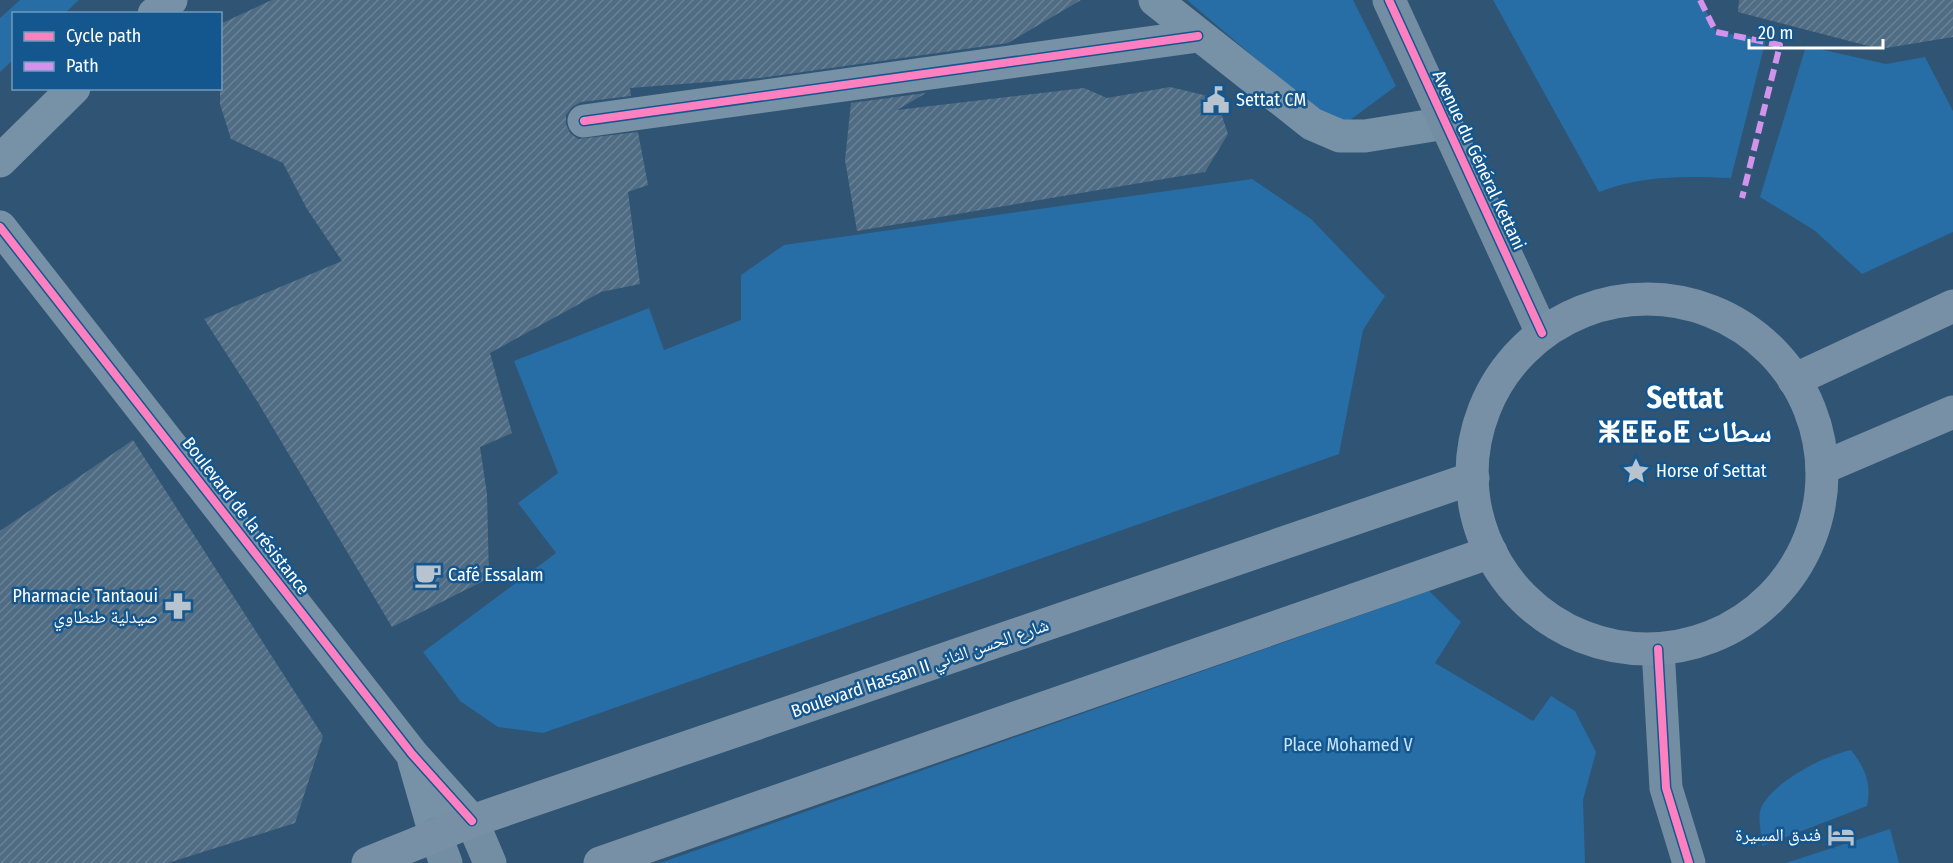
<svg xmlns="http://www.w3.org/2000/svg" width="1953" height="863" font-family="'Fira Sans Condensed','Noto Naskh Arabic','Noto Sans Tifinagh',sans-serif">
	<defs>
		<pattern id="building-hatch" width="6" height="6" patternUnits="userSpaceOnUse" patternTransform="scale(1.5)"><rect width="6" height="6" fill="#4f6c84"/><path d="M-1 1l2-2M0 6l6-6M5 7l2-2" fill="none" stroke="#698296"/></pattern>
	</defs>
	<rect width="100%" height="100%" fill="#305473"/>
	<g fill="#276da6">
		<path d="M20,0H79L65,13L14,14L13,60L0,72V18Z"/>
		<path d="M1187,0H1353L1396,86L1338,129Z"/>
		<path d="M1493,0H1701L1716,32L1766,39L1731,178C1685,176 1643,175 1599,192Z"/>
		<path d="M1806,46L1886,64L1925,57L1953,111V232L1862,274L1814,230L1760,197Z"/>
		<path d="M1252,179L1311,219L1385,296L1363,330L1339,454L543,733L498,727L460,701L423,652L556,553L518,503L558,473L514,361L649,308L664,350L741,320V275L784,245Z"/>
		<path d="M1429,591L1461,622L1435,663L1533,721L1551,696L1575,711L1596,752L1583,800L1585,863H660Z"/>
		<path d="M1851,750C1865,768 1872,783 1867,806L1762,846C1762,836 1757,817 1761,808C1773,782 1823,756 1851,750Z"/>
		<path d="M1890,829L1899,863H1786Z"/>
	</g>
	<g fill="url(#building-hatch)">
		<path d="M272,0H1081L1008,43L760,78L630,88L631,96L581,102L572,107L566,115V124L570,133L578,139L638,132L648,185L628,192L640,284L601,292L490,353L512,433L480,447L487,494L489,578L392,627L257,401L204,319L342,261L307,209L283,163L231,139L220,104V24Z"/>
		<path d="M1739,0H1953V37L1880,49L1738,12Z"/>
		<path d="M1170,87L1216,98L1228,134L1205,172L857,231L845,160L851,103L926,93L897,110L1084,88L1107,98Z"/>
		<path d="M133,440L323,736L295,823L168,863H0V531Z"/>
	</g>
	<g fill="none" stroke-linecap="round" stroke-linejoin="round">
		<g stroke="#7791a6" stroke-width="33">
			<path d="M1155,0L1312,124L1340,136H1365L1446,123"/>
			<path d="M154,14L171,0"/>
			<path d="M584,121L1198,36"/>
			<path d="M0,161L74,88"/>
			<path d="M0,227L412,754L472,821"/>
			<path d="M414,761L435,834"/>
		</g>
		<g stroke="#738da3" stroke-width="33">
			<path d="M1389,0L1542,333"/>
			<path d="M1658,649L1666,788L1689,863"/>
			<path d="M472,821L490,863"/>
			<path d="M435,834L446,863"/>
		</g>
		<g stroke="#7790a5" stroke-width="33">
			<circle cx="1647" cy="474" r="175"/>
			<path d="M1794,380L1953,306"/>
			<path d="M1822,468L1953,412"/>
			<path d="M368,863L472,821L1473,478"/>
			<path d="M600,863L1491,552"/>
		</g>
		<path stroke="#d193ec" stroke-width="6" stroke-dasharray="12 6" stroke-linecap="butt" d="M1700,0L1716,32L1780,45L1742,198"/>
		<defs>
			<g id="cycleway">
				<path d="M1389,0L1542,333"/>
				<path d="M584,121L1198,36"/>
				<path d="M0,227L412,754L472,821"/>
				<path d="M1658,649L1666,788L1689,863"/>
			</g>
		</defs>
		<use href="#cycleway" stroke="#14578f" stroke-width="11"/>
		<use href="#cycleway" stroke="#ff80c0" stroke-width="8"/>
	</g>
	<defs>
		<symbol id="civic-bare" viewBox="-9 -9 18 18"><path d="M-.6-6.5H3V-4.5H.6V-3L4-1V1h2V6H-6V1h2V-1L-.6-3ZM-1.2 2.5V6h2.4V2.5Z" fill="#b7c3ce" stroke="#14578f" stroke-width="2.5" paint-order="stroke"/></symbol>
		<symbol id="sight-bare" viewBox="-9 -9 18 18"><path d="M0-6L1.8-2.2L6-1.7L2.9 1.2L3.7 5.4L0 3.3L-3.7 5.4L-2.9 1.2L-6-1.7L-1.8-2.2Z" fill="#b7c3ce" stroke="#14578f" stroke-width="2.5" paint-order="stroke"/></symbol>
		<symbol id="cafe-bare" viewBox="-9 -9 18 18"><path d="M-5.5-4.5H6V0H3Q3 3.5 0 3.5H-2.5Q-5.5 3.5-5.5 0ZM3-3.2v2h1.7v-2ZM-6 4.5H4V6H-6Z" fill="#b7c3ce" stroke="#14578f" stroke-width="2.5" paint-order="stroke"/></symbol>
		<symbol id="pharmacy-bare" viewBox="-9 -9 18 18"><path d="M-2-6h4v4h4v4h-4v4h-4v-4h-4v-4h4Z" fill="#b7c3ce" stroke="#14578f" stroke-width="2.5" paint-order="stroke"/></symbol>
		<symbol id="hotel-bare" viewBox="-9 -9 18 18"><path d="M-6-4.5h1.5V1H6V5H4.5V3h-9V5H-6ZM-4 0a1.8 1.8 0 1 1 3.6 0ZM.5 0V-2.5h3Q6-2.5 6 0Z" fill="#b7c3ce" stroke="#14578f" stroke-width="2.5" paint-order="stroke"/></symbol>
	</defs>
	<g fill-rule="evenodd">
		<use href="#civic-bare" x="1197" y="81" width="38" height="38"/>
		<use href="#sight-bare" x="1617" y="452" width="38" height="38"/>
		<use href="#cafe-bare" x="409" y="556" width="38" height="38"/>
		<use href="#pharmacy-bare" x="159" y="587" width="38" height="38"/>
		<use href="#hotel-bare" x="1822" y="816" width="38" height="38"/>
	</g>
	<g text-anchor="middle" stroke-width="5" stroke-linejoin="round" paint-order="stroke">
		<g font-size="18" fill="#fff" stroke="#14578f" text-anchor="start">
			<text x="1236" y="106">Settat CM</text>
			<text x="1656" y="477">Horse of Settat</text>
			<text x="448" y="581">Café Essalam</text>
			<text x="158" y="602" text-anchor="end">Pharmacie Tantaoui<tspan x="158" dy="21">صيدلية طنطاوي</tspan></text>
			<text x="1821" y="841" text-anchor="end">فندق المسيرة</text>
		</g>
		<g font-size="18" fill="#fff" stroke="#14578f">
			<text transform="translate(1479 160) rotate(65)" y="6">Avenue du Général Kettani</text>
			<text transform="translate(246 516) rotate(52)" y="6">Boulevard de la résistance</text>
			<text transform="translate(920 668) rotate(-19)" y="6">Boulevard Hassan II شارع الحسن الثاني</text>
		</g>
		<g font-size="18" fill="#c6e4fc" stroke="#14578f">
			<text x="1348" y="751">Place Mohamed V</text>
		</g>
		<g font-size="30" font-weight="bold" fill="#fff" stroke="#14578f">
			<text x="1685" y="408">Settat<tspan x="1685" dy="34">ⵥⵟⵟⴰⵟ سطات</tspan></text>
		</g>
	</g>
	<rect x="12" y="12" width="210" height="78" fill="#14578f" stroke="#729abc" stroke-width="1.5"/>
	<rect x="24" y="32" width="30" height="9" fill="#ff80c0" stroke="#729abc" stroke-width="1.5"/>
	<text x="66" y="42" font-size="18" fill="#ffffff">Cycle path</text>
	<rect x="24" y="62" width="30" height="9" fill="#d193ec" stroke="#729abc" stroke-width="1.5"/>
	<text x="66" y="72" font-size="18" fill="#ffffff">Path</text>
	<path d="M1749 39v9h134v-9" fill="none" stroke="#ffffff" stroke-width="3"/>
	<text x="1758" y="39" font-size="18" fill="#ffffff" stroke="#14578f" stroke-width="4.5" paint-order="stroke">20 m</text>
</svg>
